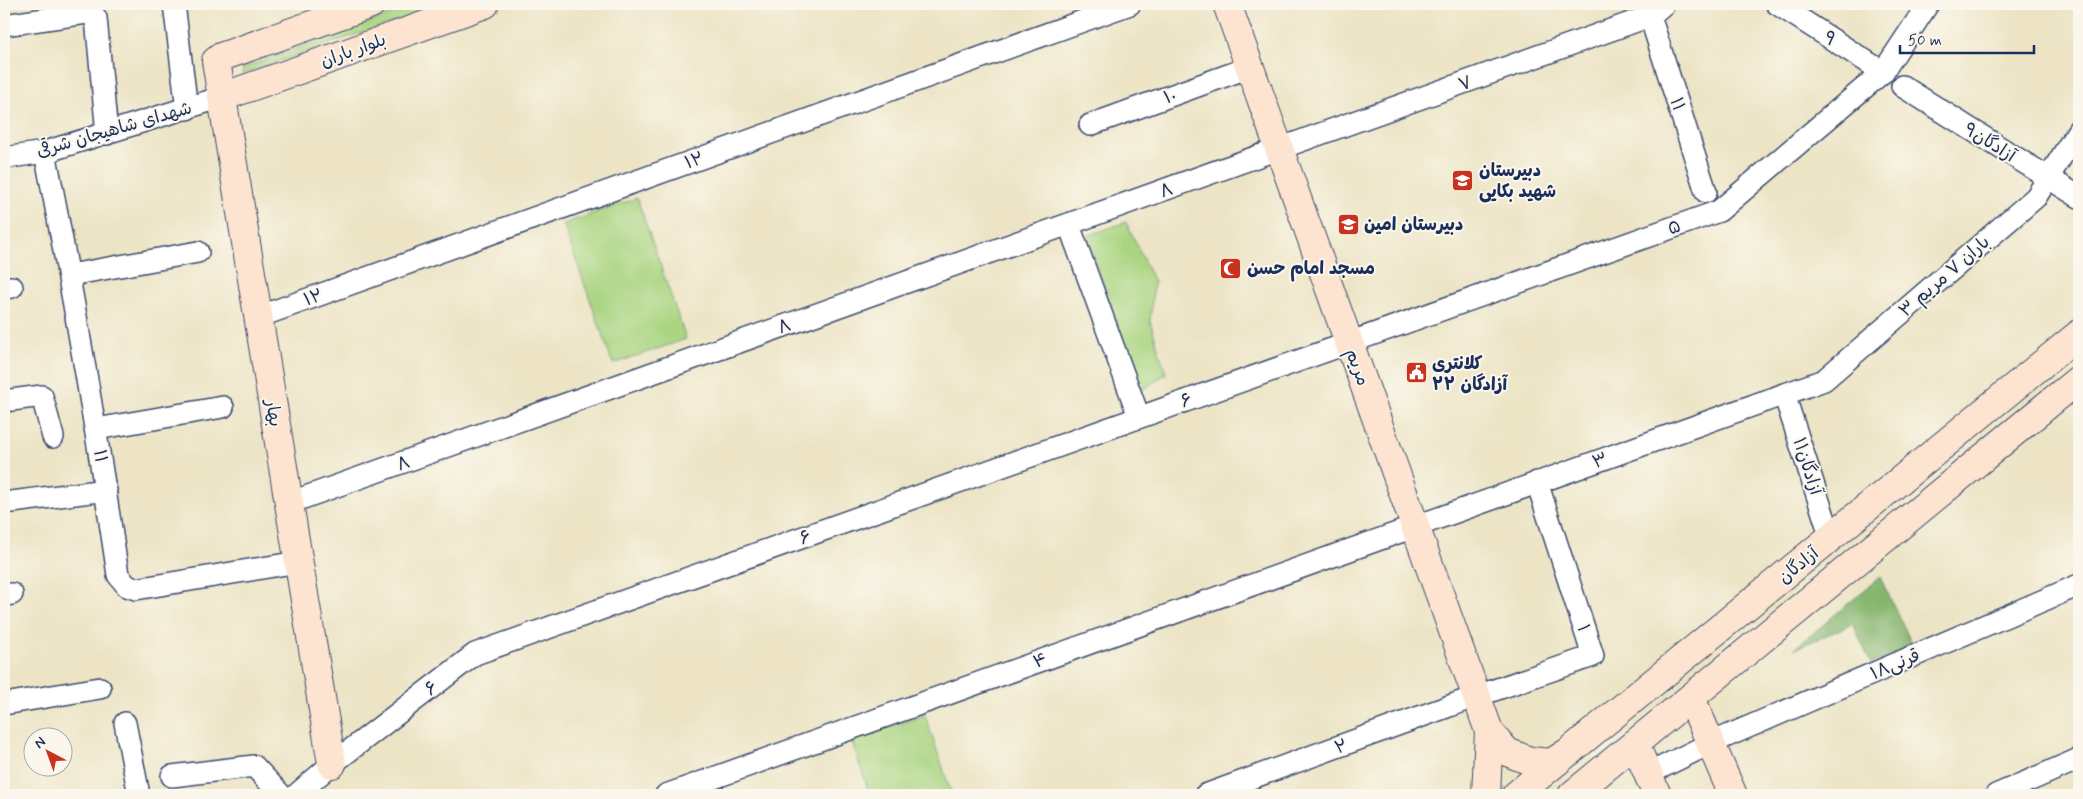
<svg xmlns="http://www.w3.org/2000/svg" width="2083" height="799" font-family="Mynerve,'Playpen Sans Arabic',sans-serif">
	<rect width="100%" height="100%" fill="#fbf7ec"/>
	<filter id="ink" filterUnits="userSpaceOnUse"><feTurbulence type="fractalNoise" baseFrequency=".02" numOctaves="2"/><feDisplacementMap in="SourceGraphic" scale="10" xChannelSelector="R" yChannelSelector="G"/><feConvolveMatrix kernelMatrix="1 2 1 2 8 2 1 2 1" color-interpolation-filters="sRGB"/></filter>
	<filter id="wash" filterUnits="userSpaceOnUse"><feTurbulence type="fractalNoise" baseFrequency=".0096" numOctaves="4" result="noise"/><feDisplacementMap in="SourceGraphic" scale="20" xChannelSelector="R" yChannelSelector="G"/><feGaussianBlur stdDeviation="1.12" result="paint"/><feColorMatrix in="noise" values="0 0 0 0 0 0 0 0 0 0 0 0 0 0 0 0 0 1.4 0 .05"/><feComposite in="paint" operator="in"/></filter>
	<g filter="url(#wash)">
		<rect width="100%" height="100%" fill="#ece4c5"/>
		<g fill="#a9d480" stroke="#62826f">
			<path d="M419,4H446L242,74L243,68Z"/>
			<path d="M637,198L686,339L613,364L563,224Z"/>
			<path d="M1126,222L1154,282L1150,321L1166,374L1141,391L1086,236Z"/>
			<path d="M925,715L952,795H870L851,740Z"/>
		</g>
		<path fill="#86b66e" stroke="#507266" d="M1880,577L1913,646L1871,664L1853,624L1794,649Z"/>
	</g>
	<g filter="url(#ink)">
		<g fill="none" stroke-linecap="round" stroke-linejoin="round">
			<defs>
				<g id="street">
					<path d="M174,4L187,109"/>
					<path d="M1777,4L1883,72"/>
					<path d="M1650,16L1706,192"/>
					<path d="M4,25L87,13L96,18L107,134"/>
					<path d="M1902,86L2079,197"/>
					<path d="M1090,125L1250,67"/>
					<path d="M45,152C73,292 97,433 118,575L127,586L136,589L298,562"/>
					<path d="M4,158L45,152L222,97"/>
					<path d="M1069,225L1139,417"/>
					<path d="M70,275L198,252"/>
					<path d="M4,288L12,287"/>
					<path d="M258,317L1130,4"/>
					<path d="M1784,394L1831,538"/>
					<path d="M4,401L42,396L53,437"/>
					<path d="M96,429L223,407"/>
					<path d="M4,503L106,490"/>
					<path d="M289,503L1650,16L1664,4"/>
					<path d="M4,595L12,594"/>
					<path d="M4,704L100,688"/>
					<path d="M125,723L139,795"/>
					<path d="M1648,774L1711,743L2079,585"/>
					<path d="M172,776L254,766L281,795"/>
					<path d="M296,795L332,764L475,654L1719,211L1883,72L1928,4"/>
					<path d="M666,795L1824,380L2036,197L2079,129"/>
					<path d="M1205,795L1477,696L1593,656L1537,482"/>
					<path d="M1996,795L2079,759"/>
				</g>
				<g id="secondary">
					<path d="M1227,4L1489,731L1507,752L1530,761L1551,763L1570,751"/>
					<path d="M222,97L485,4"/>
					<path d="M1691,698L1733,795"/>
					<path d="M1635,744L1657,795"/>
					<path d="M332,764L216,61L221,57L371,4"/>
					<path d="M1486,795L1489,731"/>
					<path d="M1516,795L2079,334"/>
					<path d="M1572,795L2079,379"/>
				</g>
			</defs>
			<use href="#street" stroke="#3a4a6d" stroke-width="24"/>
			<use href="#secondary" stroke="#3a4a6d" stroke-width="30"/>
			<use href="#street" stroke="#fff" stroke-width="21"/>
			<use href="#secondary" stroke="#fde4d1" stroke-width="28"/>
		</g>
	</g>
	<defs>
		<symbol id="school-square" viewBox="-11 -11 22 22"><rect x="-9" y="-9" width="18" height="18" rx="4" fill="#c8321e" stroke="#fbf7ec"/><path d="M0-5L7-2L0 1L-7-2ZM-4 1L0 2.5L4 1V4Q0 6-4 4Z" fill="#fff"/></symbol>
		<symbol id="mosque-square" viewBox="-11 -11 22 22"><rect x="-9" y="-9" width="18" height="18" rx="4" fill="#c8321e" stroke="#fbf7ec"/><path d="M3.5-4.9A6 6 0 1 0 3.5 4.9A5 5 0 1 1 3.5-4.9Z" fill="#fff"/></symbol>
		<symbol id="civic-square" viewBox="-11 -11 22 22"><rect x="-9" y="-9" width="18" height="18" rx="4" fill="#c8321e" stroke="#fbf7ec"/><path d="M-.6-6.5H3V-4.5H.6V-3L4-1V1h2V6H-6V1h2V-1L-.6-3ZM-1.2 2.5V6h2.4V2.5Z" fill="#fff"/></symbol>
	</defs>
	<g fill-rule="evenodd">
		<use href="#school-square" x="1450" y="168" width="25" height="25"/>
		<use href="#school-square" x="1336" y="212" width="25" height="25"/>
		<use href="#mosque-square" x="1218" y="256" width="25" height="25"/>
		<use href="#civic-square" x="1404" y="360" width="25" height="25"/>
	</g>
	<g text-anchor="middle" stroke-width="4" stroke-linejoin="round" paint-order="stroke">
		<g font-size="18" fill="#1b2f5e" stroke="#fbf7ec">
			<text transform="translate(1830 38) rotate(33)" y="6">۹</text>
			<text transform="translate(353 50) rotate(-20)" y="6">بلوار باران</text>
			<text transform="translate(1465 83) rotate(-20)" y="6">۷</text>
			<text transform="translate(1170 96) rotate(-20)" y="6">۱۰</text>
			<text transform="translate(1678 104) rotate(72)" y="6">۱۱</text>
			<text transform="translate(114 129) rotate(-16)" y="6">شهدای شاهیجان شرقی</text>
			<text transform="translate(1990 142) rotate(32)" y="6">آزادگان۹</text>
			<text transform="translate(694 160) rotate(-20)" y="6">۱۲</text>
			<text transform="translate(1166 190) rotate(-20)" y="6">۸</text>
			<text transform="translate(1674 227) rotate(-20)" y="6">۵</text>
			<text transform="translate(1944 276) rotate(-41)" y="6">باران ۷ مریم ۳</text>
			<text transform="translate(313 297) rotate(-20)" y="6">۱۲</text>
			<text transform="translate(784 326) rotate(-20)" y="6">۸</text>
			<text transform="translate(1358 367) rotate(70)" y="6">مریم</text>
			<text transform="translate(1186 400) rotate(-20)" y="6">۶</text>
			<text transform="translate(274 413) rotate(81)" y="6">بهار</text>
			<text transform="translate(101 456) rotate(81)" y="6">۱۱</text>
			<text transform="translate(1600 460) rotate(-20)" y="6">۳</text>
			<text transform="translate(403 463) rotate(-20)" y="6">۸</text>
			<text transform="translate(1808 466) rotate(72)" y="6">آزادگان۱۱</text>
			<text transform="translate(805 537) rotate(-20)" y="6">۶</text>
			<text transform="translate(1798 565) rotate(-39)" y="6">آزادگان</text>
			<text transform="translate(1584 628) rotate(72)" y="6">۱</text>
			<text transform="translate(1040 660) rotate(-20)" y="6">۴</text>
			<text transform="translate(1895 664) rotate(-23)" y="6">قرنی۱۸</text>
			<text transform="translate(431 688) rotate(-37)" y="6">۶</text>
			<text transform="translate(1341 746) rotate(-20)" y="6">۲</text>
		</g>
		<g font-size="18" font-weight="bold" fill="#1b2f5e" stroke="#fbf7ec" text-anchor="start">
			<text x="1479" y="176">دبیرستان<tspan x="1479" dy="21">شهید بکایی</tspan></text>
			<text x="1364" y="230">دبیرستان امین</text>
			<text x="1247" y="274">مسجد امام حسن</text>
			<text x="1432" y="369">کلانتری<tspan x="1432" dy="21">۲۲ آزادگان</tspan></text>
		</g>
	</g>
	<rect width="2083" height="799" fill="none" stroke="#fbf7ec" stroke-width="20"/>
	<g transform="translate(48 752) rotate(319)"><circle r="24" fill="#fbf7ec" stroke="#a1a7b3"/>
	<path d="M0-4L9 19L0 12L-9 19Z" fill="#c8321e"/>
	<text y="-8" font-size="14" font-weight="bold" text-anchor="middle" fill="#1b2f5e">N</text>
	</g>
	<path d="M1900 45v8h134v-8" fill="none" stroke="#1b2f5e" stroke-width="2.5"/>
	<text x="1908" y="45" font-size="15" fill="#1b2f5e" stroke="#fbf7ec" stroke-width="4" paint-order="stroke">50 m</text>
</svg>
